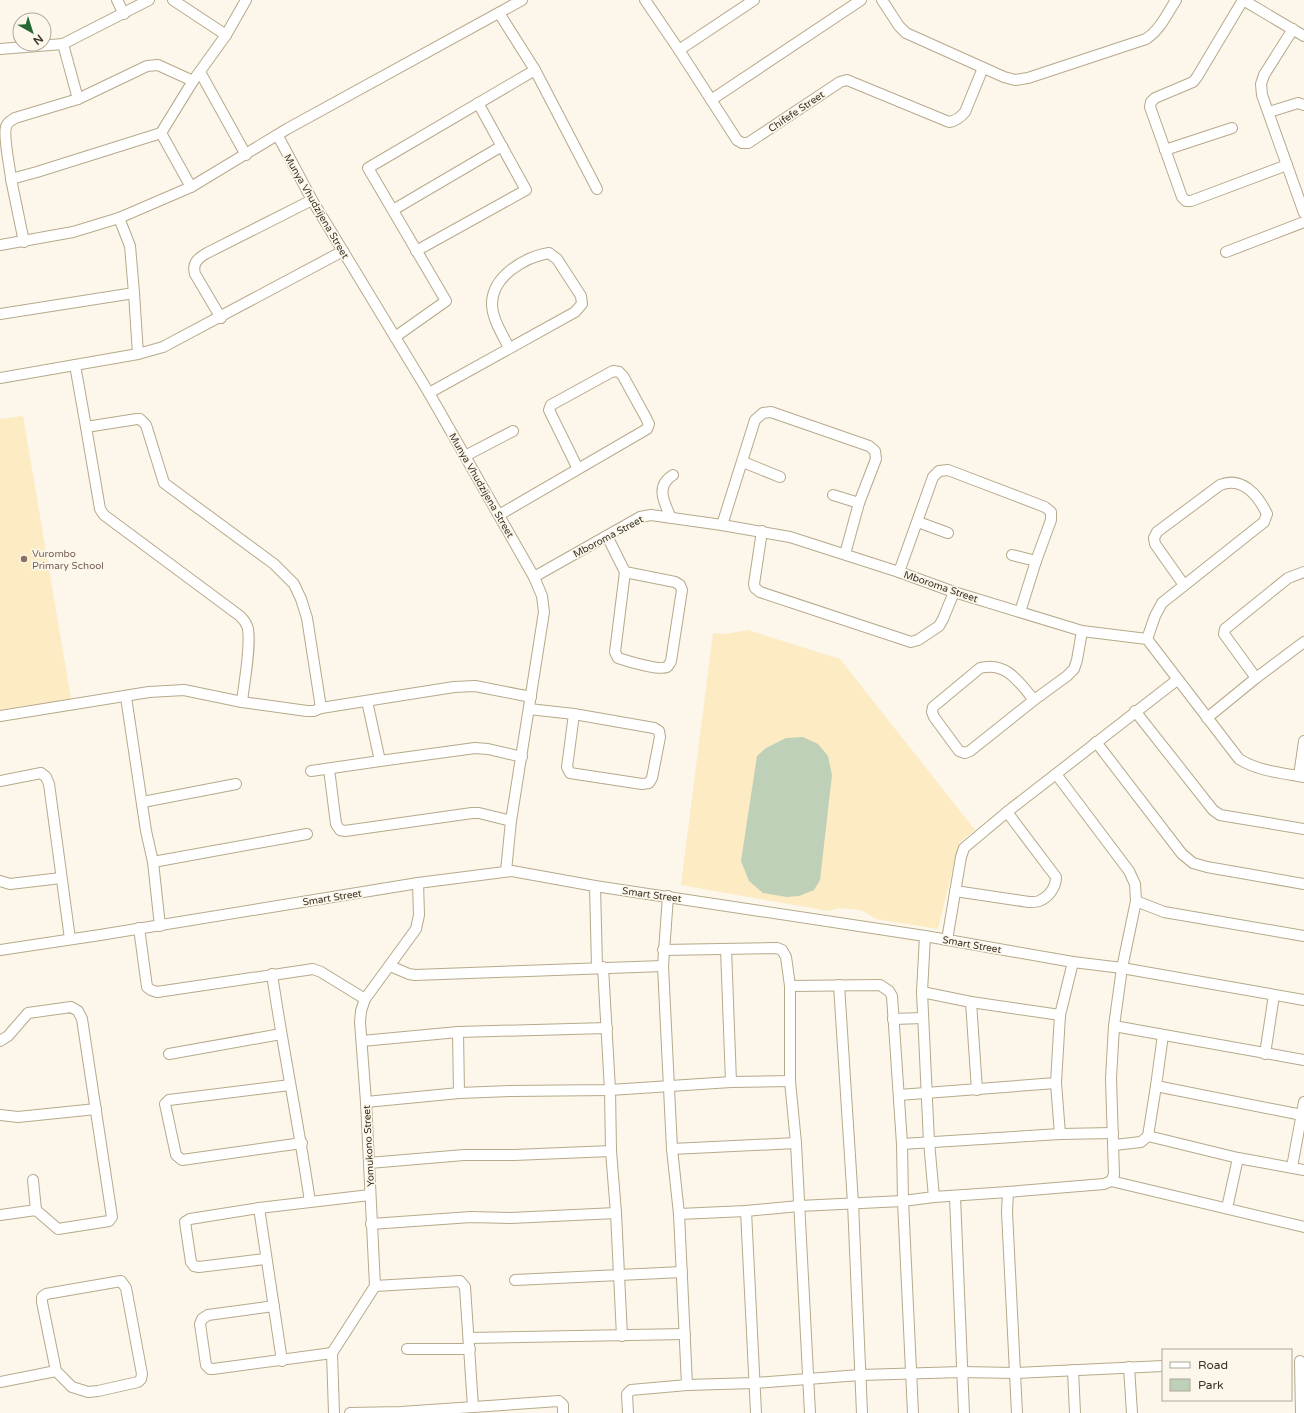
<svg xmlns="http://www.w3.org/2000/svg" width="1304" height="1413" font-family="'Varela Round',sans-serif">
	<rect width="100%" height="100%" fill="#fcf7ea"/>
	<g fill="#fcebc3">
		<path d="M23,416L71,699L0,710V419Z"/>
		<path d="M748,630L840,659L975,830L959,843L938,929L876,919L863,911L852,909L840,908L828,911L681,885L713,633L725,634Z"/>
	</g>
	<path fill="#bfd0b9" d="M803,737L818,744L828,756L832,775L820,880L814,890L799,896L787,897L763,893L749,881L741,861L757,756L766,748L786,738Z"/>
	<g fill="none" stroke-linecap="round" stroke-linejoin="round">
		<defs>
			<g id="minor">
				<path d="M117,0L124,14"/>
				<path d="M173,0L226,35"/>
				<path d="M645,0L679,50L737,140L742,143H748L840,82L847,80L949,122C956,121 960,118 965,112L983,68"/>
				<path d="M882,0L899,26L906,33L1004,77L1015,80L1028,78L1146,39C1160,30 1167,14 1176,0"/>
				<path d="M1293,29L1264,75L1261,84L1262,95L1304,213"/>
				<path d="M63,44L149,0"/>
				<path d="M0,49L63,44L78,99"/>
				<path d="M679,50L754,0"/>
				<path d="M535,70L597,189"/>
				<path d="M200,72L246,155"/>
				<path d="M711,100L861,0"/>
				<path d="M1269,112L1298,103L1304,105"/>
				<path d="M161,133L193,81L226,35L246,0"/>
				<path d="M278,136L312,200L429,393L534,577L542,596L544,612L511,821L506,871"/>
				<path d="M1165,150L1232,128"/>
				<path d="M1287,165L1191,201H1186L1182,197L1150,107L1151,102L1155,98L1193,82L1197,77L1243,0L1304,36"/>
				<path d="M11,179C10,167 3,137 6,127C7,122 12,120 15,118L78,99L147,66L158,65L193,81"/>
				<path d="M393,210L502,146"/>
				<path d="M119,218L130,246L134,293L138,354"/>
				<path d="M24,242L11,179L37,172L161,133L191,187"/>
				<path d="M0,245L73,232L119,218L191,187L287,129L522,0"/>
				<path d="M416,251L526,190L478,103"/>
				<path d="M1226,252L1304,222"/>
				<path d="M0,314L134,293"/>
				<path d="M221,318L195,274C192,263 198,258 207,253L312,200"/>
				<path d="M395,337L446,301L368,168L535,70L499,13"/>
				<path d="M75,365L86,427"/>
				<path d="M0,378L138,354L163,347L343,251"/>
				<path d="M429,393L575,312L582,304L581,296L557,259L549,253C525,257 492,276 492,304C492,319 503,335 509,348"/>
				<path d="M465,456L513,431"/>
				<path d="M743,462L780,477"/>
				<path d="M833,495L859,503"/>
				<path d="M499,515L647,429L649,424L646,418L623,376L619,372L613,371L551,405L549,410L578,469"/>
				<path d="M671,518C664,502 655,486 673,475"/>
				<path d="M918,522L948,533"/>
				<path d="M722,525L755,420L763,413L771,412L869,446L875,451L876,459L859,503L845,554"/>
				<path d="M762,531L754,584L755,588L760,592L911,642L918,640L939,626L943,619L954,592"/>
				<path d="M607,536L625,572L615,652L618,658C627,661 660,671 667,667C668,666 671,662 671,661L682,590L680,585L675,582L625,572"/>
				<path d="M1012,555L1036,561"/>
				<path d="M899,572L933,477L939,471L948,470L1045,507L1051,512V520L1036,561L1020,612"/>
				<path d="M534,577L640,517L651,515L722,525L790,537L899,572L954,592L1082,631L1147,639L1239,759C1258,771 1282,773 1304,777"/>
				<path d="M1147,639L1155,616L1162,603L1264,522L1267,514C1258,495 1242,476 1220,485L1157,532L1154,538L1155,544L1184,585"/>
				<path d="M1256,678L1224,634L1225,629L1288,578L1304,572"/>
				<path d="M126,697L146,831L153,862L160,926"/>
				<path d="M1034,700C1019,682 1006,661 980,668L933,707L932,712L934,717L959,751L965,753L970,751L1034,700L1067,676L1074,669L1077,660L1082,631"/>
				<path d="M367,701L380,761L475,748L488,749L522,757"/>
				<path d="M242,702C244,682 251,649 248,629C247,624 244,620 240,616L104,515L100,509L86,427L137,419H140L146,425L164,483L274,564L294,584L301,599L307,618L321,708"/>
				<path d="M529,709L574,714L654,728L659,731L660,737L652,778L649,783L642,784L570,773L567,767L574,714"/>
				<path d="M1135,711L1213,810L1220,815L1304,829"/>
				<path d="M0,716L149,692L184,690L242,702L307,711H314L321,708L454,687L475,686L531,697"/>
				<path d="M1207,718L1256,678L1304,642"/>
				<path d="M1096,742L1182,854L1193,863L1207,867L1304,884"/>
				<path d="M329,769L336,824L340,830L345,831L472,813H479L511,821"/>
				<path d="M311,771L380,761"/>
				<path d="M1299,776L1304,741"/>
				<path d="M0,781L41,773L46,777L49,784L70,939"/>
				<path d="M143,802L236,784"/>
				<path d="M153,862L307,834"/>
				<path d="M0,881L10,884L61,878"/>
				<path d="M595,886L597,967"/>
				<path d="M955,891L1029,902C1032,902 1037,902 1039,901C1049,897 1056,887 1056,877L1007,812"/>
				<path d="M1136,901L1164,912L1304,936"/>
				<path d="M139,928L147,987L151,990L157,992L313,969L321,972L365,999"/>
				<path d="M925,936L922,992L929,1142L934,1197"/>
				<path d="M947,940L961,857L964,848L1007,812L1177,680"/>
				<path d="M726,949L731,1082"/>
				<path d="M0,950L100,935L418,883L512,871L595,886L925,936L1073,962L1122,968L1304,1000"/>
				<path d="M663,950L777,948L782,950L786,957L790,986V1081L796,1143L810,1413"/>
				<path d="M390,966L409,974L415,975L663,966"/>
				<path d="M603,967L610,1090L611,1151L616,1213L622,1336"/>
				<path d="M272,974C283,1050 299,1126 310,1202"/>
				<path d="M839,985L853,1203L862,1413"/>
				<path d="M790,986L880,985L889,991L892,996L902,1144L903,1201L913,1413"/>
				<path d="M922,992L971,1002L1060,1015"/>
				<path d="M971,1002L977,1090"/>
				<path d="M893,1019L923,1018"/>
				<path d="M1114,1026L1304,1060"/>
				<path d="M458,1032L607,1028"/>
				<path d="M0,1041L8,1036L28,1013L71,1007L78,1011L82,1019L112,1217L109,1221L58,1229L36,1210L0,1215"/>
				<path d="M362,1041L458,1032L459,1093L366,1102"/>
				<path d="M169,1054L281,1034"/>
				<path d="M1265,1054L1274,995"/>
				<path d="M290,1085L169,1100L165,1104L176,1155L182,1160L302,1143"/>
				<path d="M1156,1086L1302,1115"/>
				<path d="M459,1093L511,1091L610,1090L731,1082L790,1081"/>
				<path d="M899,1095L1056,1083"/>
				<path d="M0,1115L18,1117L96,1109"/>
				<path d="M1060,1134L1056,1083L1060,1015L1073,962"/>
				<path d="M1148,1136L1156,1086L1163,1035"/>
				<path d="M902,1144L1060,1134L1113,1133"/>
				<path d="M1114,1145L1141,1142L1148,1136L1238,1158L1304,1170"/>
				<path d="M672,1149L796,1143"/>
				<path d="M369,1163L464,1155H514L611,1151"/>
				<path d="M1292,1167L1304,1102"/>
				<path d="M33,1180L36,1210"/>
				<path d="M1111,1181L1304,1227"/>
				<path d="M955,1197L964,1413"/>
				<path d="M259,1208L282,1361"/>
				<path d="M1227,1208L1238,1158"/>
				<path d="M746,1211L756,1413"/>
				<path d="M679,1214L746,1211L799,1206L903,1201L934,1197L1008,1192"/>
				<path d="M371,1224L471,1217L511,1218L616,1213"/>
				<path d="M265,1259L199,1267L194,1266L191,1262L185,1222L190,1219L259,1208L370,1195"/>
				<path d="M515,1280L682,1272"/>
				<path d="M121,1281L126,1288L142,1374L141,1379L138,1382L98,1391L88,1392L72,1387L56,1371L42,1302V1297L46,1294Z"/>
				<path d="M375,1286L460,1281L465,1287L473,1407"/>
				<path d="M274,1306L208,1315L202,1319L200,1324L206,1365L210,1369H213L332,1353"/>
				<path d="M469,1338L685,1334"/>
				<path d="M407,1349H470"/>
				<path d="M1300,1361L1301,1413"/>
				<path d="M1129,1367L1132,1413"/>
				<path d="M1073,1370L1075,1413"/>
				<path d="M0,1382L56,1371"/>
				<path d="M687,1385L754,1383L860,1375L962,1372L1015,1373L1163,1366"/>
				<path d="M334,1413L332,1353L375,1286L366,1102L360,1022L361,1011L365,999L416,929L419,915L418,883"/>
				<path d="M350,1413L401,1412L559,1401L563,1405V1413"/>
				<path d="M628,1413L627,1394L631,1390L687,1385L679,1214L672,1149L663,966L668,896"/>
				<path d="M1017,1413L1007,1212L1008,1192L1104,1184L1111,1181L1114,1175L1111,1078L1114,1026L1122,968L1136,901L1135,884L1129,871L1056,774"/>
			</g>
		</defs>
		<use href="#minor" stroke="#b7a98b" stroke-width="12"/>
		<use href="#minor" stroke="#fff" stroke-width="10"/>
	</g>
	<circle fill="#8d6e63" stroke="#fcf7ea" stroke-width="1.5" cx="24" cy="559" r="4"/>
	<g text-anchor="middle" stroke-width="3.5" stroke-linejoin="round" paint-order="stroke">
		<g font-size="10" fill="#383226" stroke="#fcf7ea">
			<text transform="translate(796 111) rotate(-34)" y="4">Chifefe Street</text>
			<text transform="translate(317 206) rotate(60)" y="4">Munya Vhudzijena Street</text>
			<text transform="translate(482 485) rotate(60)" y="4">Munya Vhudzijena Street</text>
			<text transform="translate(608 536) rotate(-28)" y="4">Mboroma Street</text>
			<text transform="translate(941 586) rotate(19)" y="4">Mboroma Street</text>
			<text transform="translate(652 894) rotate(8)" y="4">Smart Street</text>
			<text transform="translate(332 897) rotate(-9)" y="4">Smart Street</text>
			<text transform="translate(972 944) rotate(10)" y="4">Smart Street</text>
			<text transform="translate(368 1146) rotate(-93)" y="4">Yomukono Street</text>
		</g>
		<g font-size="10" fill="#785e54" stroke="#fcf7ea" text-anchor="start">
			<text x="32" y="557">Vurombo<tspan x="32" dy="12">Primary School</tspan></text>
		</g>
	</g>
	<rect x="1162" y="1349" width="130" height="52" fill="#fcf7ea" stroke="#aea89c"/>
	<rect x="1170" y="1362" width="20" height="6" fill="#ffffff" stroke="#aea89c"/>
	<text x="1198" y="1369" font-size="12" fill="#383226">Road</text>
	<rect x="1170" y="1379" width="20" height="12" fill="#bfd0b9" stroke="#aea89c"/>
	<text x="1198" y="1389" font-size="12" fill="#383226">Park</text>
	<g transform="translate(32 32) rotate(141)"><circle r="19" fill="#fcf7ea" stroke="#aea89c"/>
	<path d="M0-3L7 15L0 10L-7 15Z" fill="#266832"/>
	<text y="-6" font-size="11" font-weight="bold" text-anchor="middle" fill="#383226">N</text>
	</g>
</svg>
